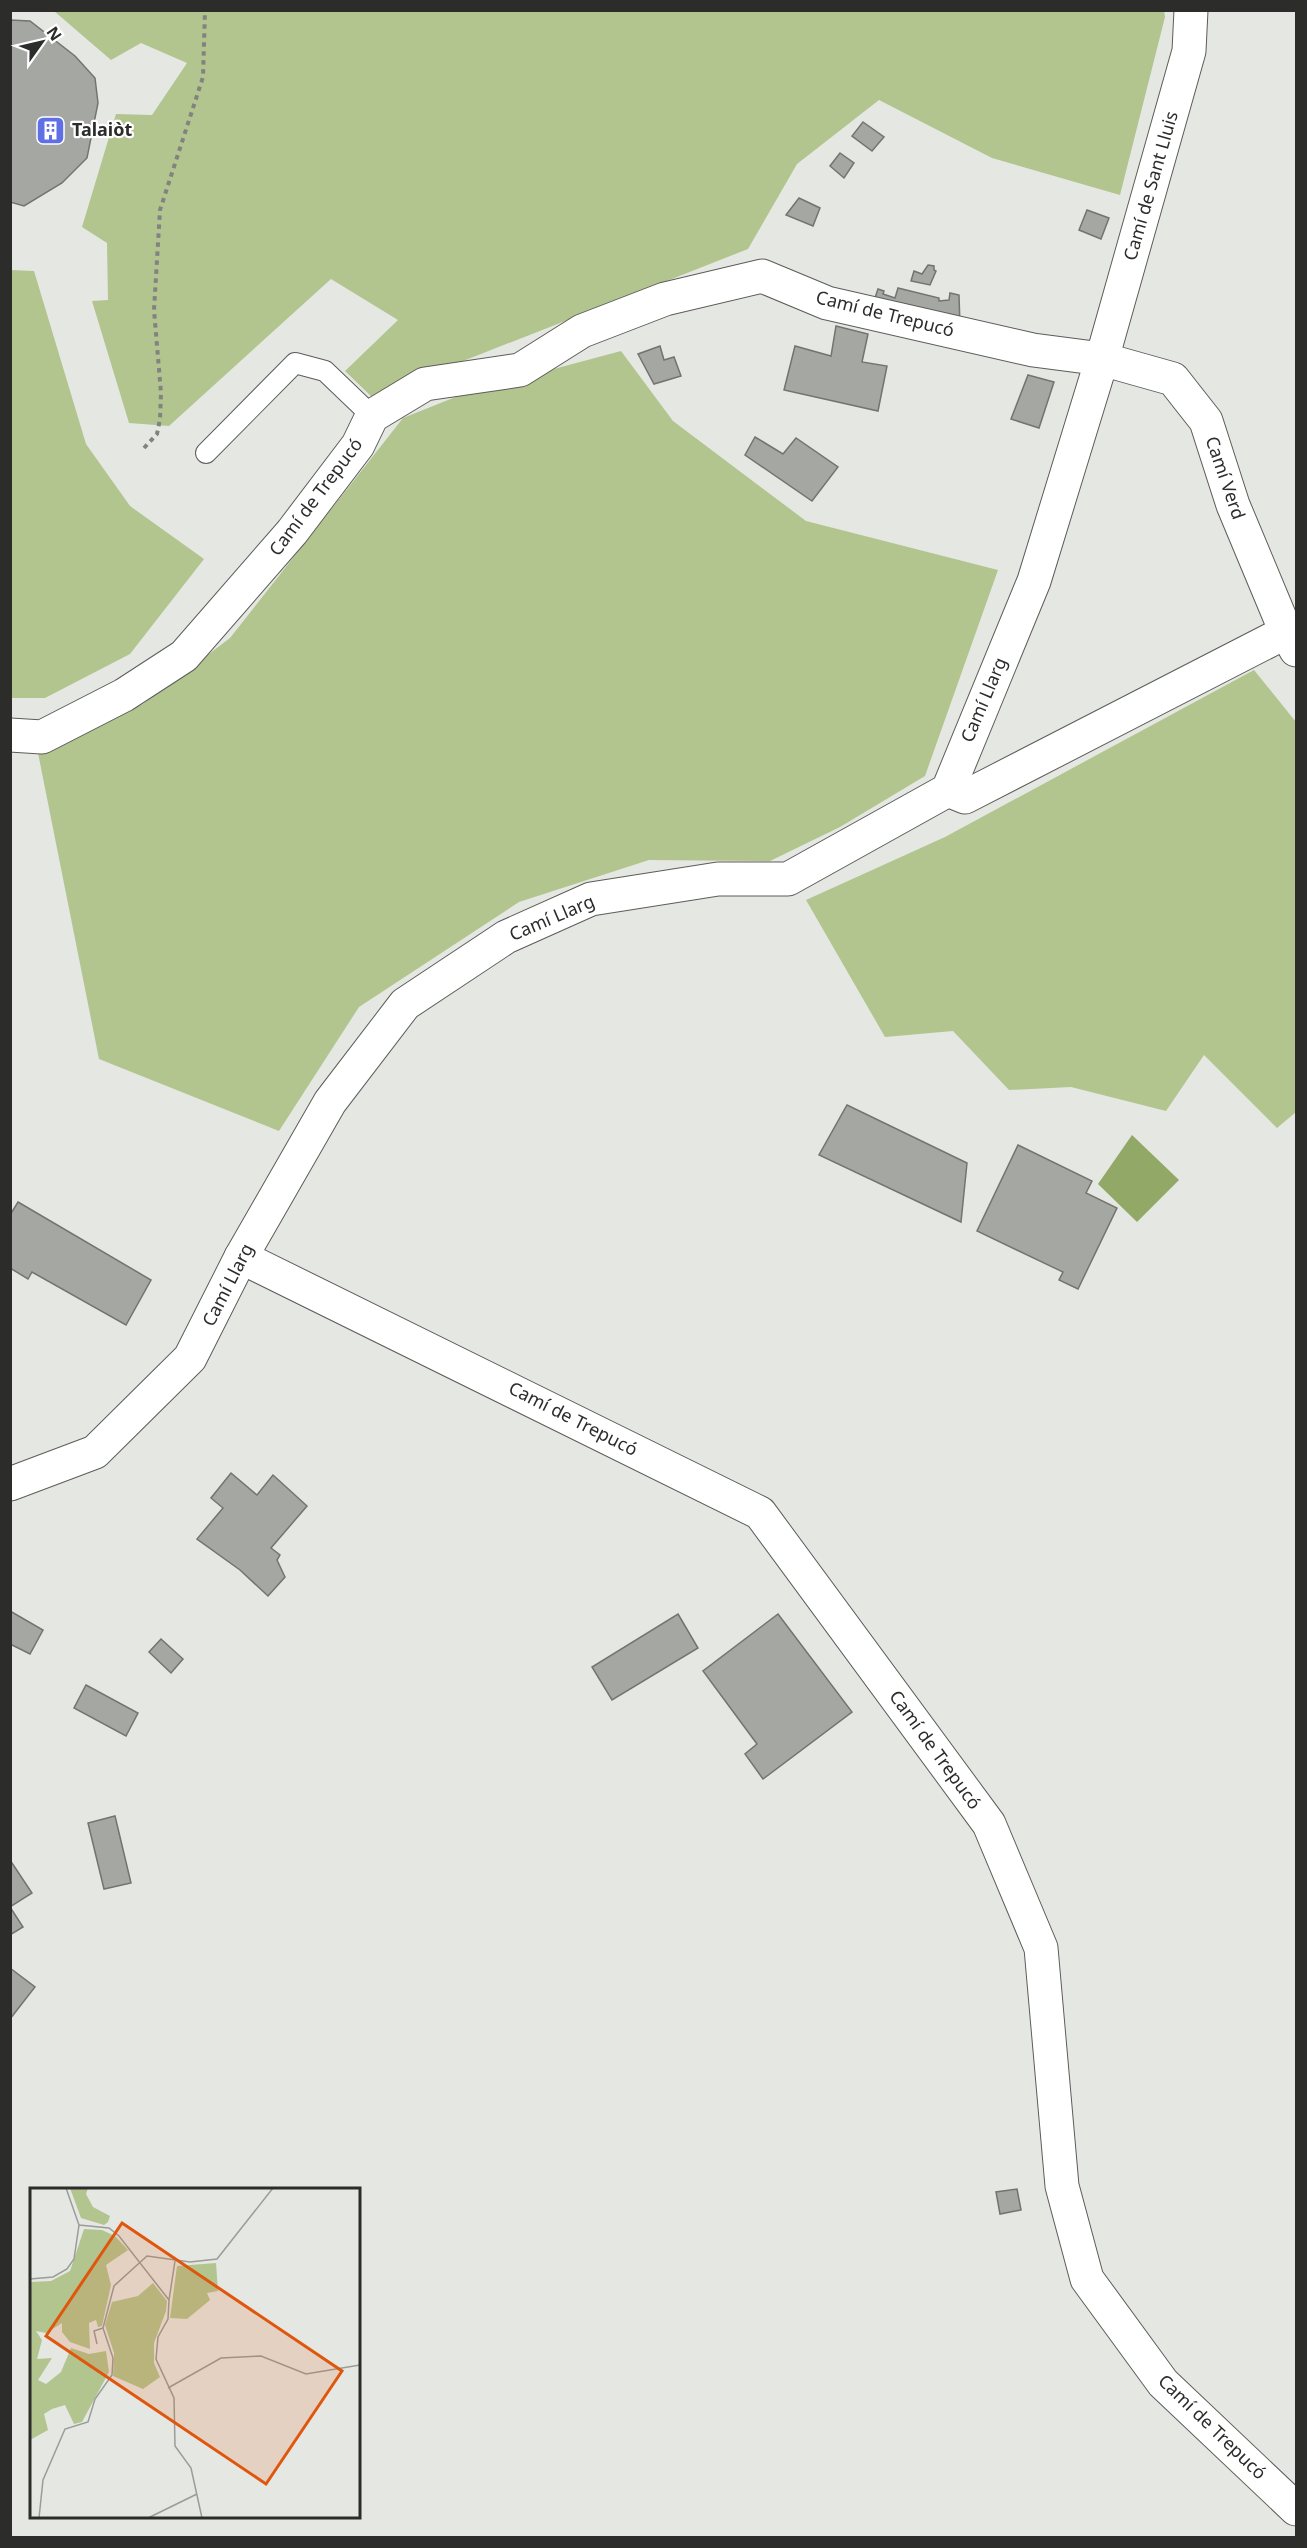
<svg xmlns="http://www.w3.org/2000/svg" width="1307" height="2548" font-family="'Noto Sans',sans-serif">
	<rect width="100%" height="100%" fill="#e5e7e2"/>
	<g fill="#b2c58f">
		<path d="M1164,10L1165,17L1120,195L992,158L879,100L797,164L748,249L448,367L375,400L345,371L398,320L331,279L169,426L129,423L92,301L108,300L107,243L82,227L116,114L152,115L187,63L141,43L111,60L54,11Z"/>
		<path d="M11,270L34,271L86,444L130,506L204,559L130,654L45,698H11Z"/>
		<path d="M621,351L673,421L806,521L998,570L925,776L840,827L770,861L649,860L519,902L359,1007L279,1131L99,1059L38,753L143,704L230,638L403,418L468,392Z"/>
		<path d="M1254,670L1296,722V1112L1277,1128L1204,1055L1166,1111L1071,1087L1009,1090L953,1031L885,1037L806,900L945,837Z"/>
	</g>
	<path fill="#92a866" d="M1132,1135L1179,1180L1137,1222L1098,1184Z"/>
	<g fill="#a5a7a3" stroke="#737470" stroke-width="1.5">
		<path d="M10,20L30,21L75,56L95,78L98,103L87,158L62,183L24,206L10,202Z"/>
		<path d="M863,122L884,137L872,151L852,136Z"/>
		<path d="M840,153L854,163L844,178L830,166Z"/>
		<path d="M799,198L820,208L813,226L786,215Z"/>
		<path d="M1087,210L1109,218L1101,239L1079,230Z"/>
		<path d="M928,265L934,266V270L936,271L930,285L911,281L914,271L922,274Z"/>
		<path d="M898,288L939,298V301L949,300L950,293L959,295L960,326L873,304L878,289L884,291L883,294L895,298Z"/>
		<path d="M836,326L868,334L862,362L887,366L878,411L784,390L795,346L831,356Z"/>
		<path d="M660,346L664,360L674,357L681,376L654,384L638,354Z"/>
		<path d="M1028,375L1054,382L1039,428L1011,419Z"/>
		<path d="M755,437L783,454L796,438L838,467L812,501L745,455Z"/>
		<path d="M847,1105L967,1163L961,1222L819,1155Z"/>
		<path d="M1018,1145L1092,1181L1086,1193L1117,1208L1078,1289L1059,1280L1063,1272L977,1231Z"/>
		<path d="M18,1202L151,1280L126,1325L32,1272L28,1279L10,1268V1215Z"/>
		<path d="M231,1473L257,1495L273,1475L307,1506L271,1548L280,1555L277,1560L285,1577L268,1596L240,1570L197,1539L223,1508L211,1498Z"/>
		<path d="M10,1611L43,1630L30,1654L10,1644Z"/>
		<path d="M678,1614L698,1648L612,1700L592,1667Z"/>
		<path d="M778,1614L852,1712L763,1779L745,1754L757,1744L703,1671Z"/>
		<path d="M161,1639L183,1659L171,1673L149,1652Z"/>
		<path d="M86,1685L138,1713L126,1736L74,1708Z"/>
		<path d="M115,1816L131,1883L104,1889L88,1823Z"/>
		<path d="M10,1860L32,1893L10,1907Z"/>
		<path d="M10,1907L23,1927L10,1935Z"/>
		<path d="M10,1968L35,1987L10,2019Z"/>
		<path d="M1017,2189L1021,2210L1000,2214L996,2192Z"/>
	</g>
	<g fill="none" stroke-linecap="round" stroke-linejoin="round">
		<defs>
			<path id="lane" d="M206,453L295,363L325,371L372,416"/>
			<g id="street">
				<path d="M10,735L42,737L124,695L184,656L292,532L358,445L372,416L425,384L520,370L582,331L665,299L762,276L827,303L1033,350L1102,359"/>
				<path d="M948,790L965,797L1286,632"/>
				<path d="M10,1484L95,1452L190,1358L241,1257"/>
			</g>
			<g id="secondary">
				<path d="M1191,10L1189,51L1102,359L1034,581L948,790L788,879H718L591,899L506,937L405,1004L330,1102L241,1257L760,1513L989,1824L1041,1948L1062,2186L1087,2279L1163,2383L1296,2509"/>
				<path d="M1102,359L1173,379L1206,421L1233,505L1286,632L1296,650"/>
			</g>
		</defs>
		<use href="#lane" stroke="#5c5d59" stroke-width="22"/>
		<use href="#street" stroke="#5c5d59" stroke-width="35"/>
		<use href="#secondary" stroke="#5c5d59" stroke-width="35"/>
		<path stroke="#828380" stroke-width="4" stroke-dasharray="4.5 4.5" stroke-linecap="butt" d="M144,448L157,434L160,419L161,393L154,310L160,210L203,77L205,10"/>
		<use href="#lane" stroke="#fff" stroke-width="20"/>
		<use href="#street" stroke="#fff" stroke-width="33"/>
		<use href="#secondary" stroke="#fff" stroke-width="33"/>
	</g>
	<defs>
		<symbol id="building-square" viewBox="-11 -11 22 22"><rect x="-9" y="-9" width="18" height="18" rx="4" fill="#5f70e7" stroke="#fff"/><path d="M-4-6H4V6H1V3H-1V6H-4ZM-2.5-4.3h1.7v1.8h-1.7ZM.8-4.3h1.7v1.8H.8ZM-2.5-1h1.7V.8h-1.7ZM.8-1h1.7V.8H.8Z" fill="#fff"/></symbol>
	</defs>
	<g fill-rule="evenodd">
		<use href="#building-square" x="34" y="114" width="33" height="33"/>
	</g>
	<g text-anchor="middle" stroke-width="4.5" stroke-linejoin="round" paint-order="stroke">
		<g font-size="18" font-weight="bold" fill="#2c2c2b" stroke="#fff" text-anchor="start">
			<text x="72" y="136">Talaiòt</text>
		</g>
		<g font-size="18" fill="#2c2c2b" stroke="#fff">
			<text transform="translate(1151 186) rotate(-74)" y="6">Camí de Sant Lluis</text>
			<text transform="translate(885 314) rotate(14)" y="6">Camí de Trepucó</text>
			<text transform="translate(1225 478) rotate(71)" y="6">Camí Verd</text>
			<text transform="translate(316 497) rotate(-53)" y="6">Camí de Trepucó</text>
			<text transform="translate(984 700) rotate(-67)" y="6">Camí Llarg</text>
			<text transform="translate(552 918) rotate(-23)" y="6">Camí Llarg</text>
			<text transform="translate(228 1285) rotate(-63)" y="6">Camí Llarg</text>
			<text transform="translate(573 1419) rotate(27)" y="6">Camí de Trepucó</text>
			<text transform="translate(935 1750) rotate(54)" y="6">Camí de Trepucó</text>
			<text transform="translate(1212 2427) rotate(44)" y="6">Camí de Trepucó</text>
		</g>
	</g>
	<g transform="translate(30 2188)">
		<rect width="330" height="330" fill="#e5e7e2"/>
		<path d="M40,0H58L56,6L63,19L80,28L78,34L74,37L51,30ZM54,41L72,42L85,48L98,62L76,77L81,97L72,138L68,139L66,132L59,135L60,161L40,154L32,144V135L16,145L6,143L12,152L7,171L22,170L8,192L16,196L31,184L41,160L59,166L76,163L79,184L52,234L44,236L35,217L22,221L14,226L18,242L0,252V94L21,93L40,83ZM186,75L188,103L177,105L180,112L157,131L140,130L147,78ZM123,95L137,113L136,123L124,155V175L130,189L113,201L83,188L84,165L75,137L82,114L108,108Z" fill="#b2c58f"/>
		<path fill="none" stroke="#9b9c99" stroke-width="1.5" d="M49,37L79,40L89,48L139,112L138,131L128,149L126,171L144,210L145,258L161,280L172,330M0,91L23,89L37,81L44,71L49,37L36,0M139,112L145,73M67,156L64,143L73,140M138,200L191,170L231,168L276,186L330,177M9,330L13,292L35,241L58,234L65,211L82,187L83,170L73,140L84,98L117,68L160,74L187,71L243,0M118,330L167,306"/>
		<path fill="#df570e" fill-opacity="0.15" stroke="#df570e" stroke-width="3" d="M92,35L312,183L236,296L16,148Z"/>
		<rect width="330" height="330" fill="none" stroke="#2c2c2b" stroke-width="3"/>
	</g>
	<rect width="1307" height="2548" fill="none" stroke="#2c2c2b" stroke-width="24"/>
	<g transform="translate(42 42) rotate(56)" stroke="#ffffff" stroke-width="4.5" paint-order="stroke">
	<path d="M0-4.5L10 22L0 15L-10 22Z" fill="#2c2c2b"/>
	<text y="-9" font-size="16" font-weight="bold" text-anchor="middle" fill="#2c2c2b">N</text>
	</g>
</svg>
